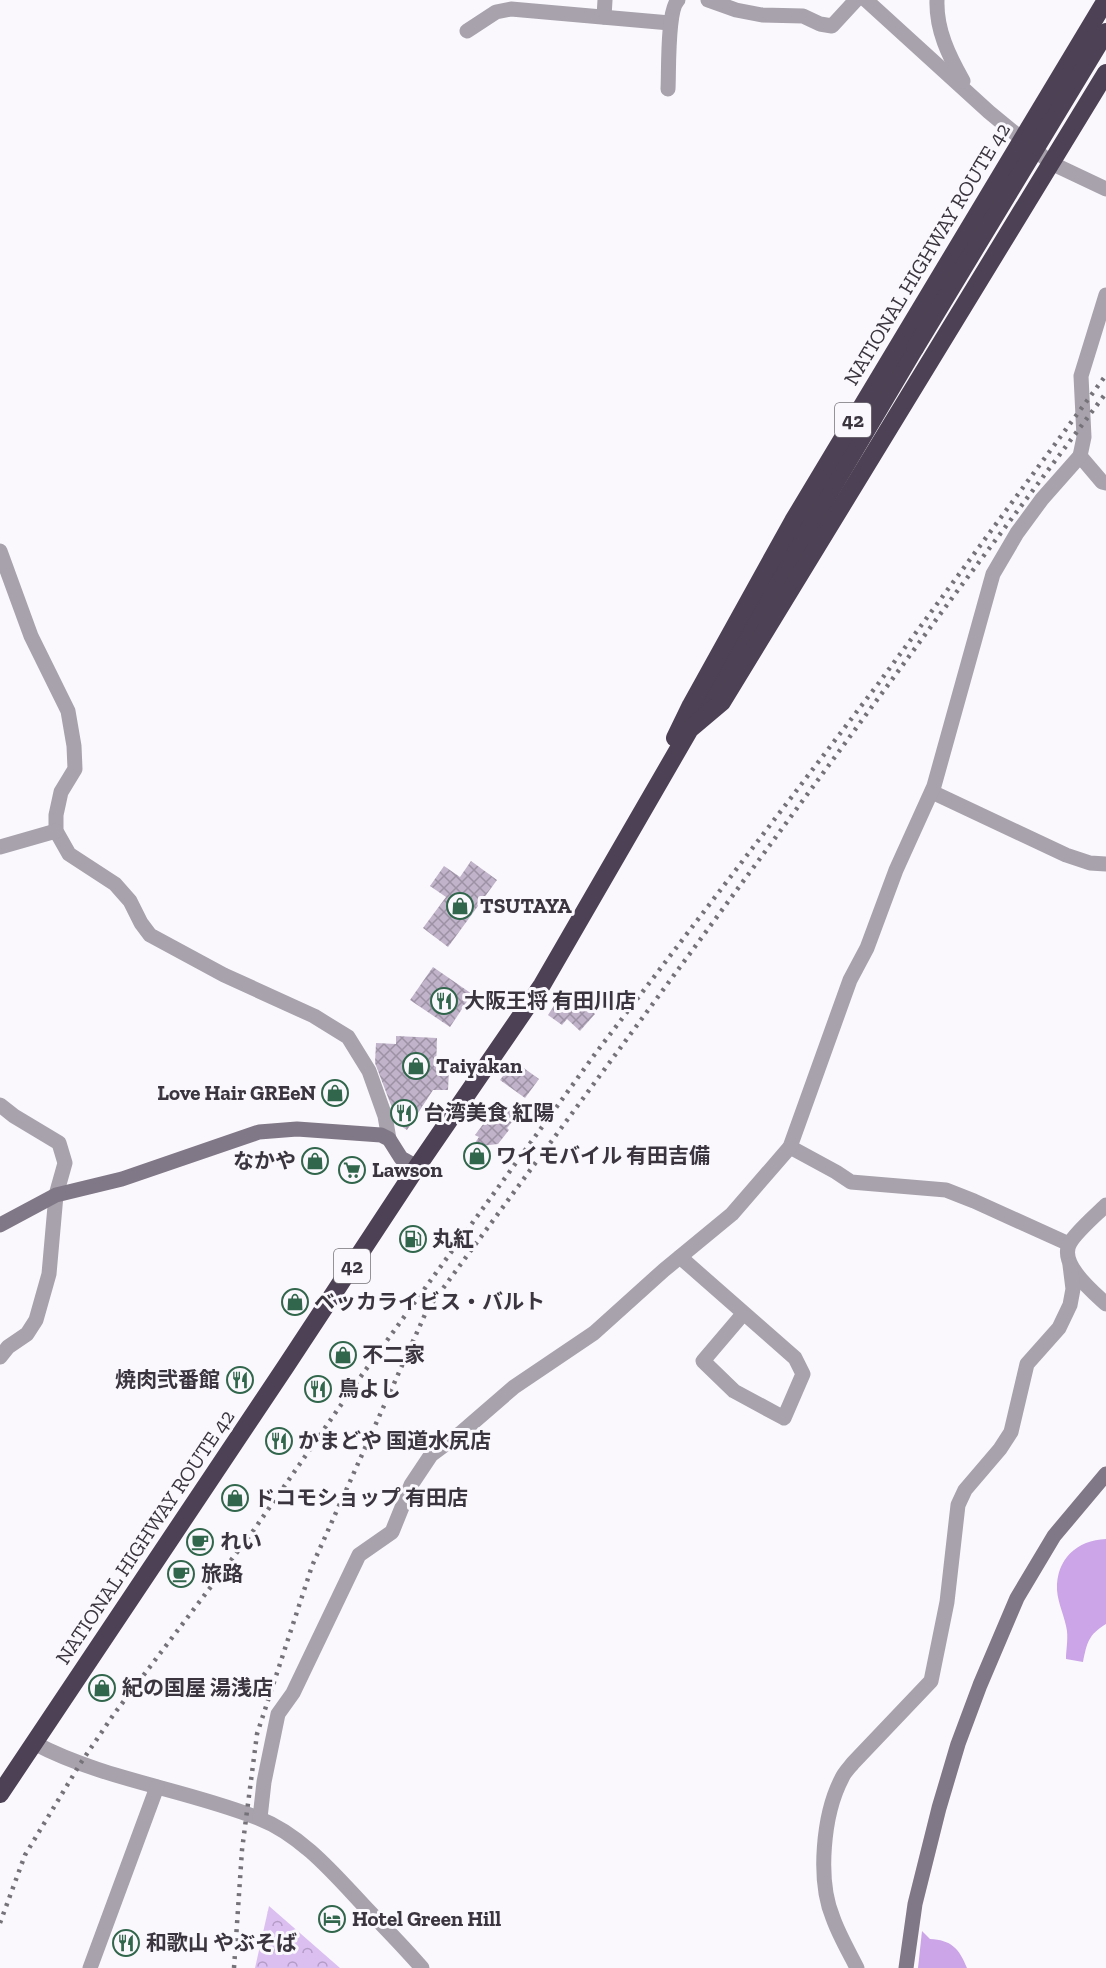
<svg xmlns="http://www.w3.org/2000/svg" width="1106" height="1968" font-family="'Zilla Slab','Noto Sans JP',serif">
	<defs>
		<pattern id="forest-crowns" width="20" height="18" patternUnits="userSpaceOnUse" patternTransform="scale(1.5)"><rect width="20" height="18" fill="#dbbff1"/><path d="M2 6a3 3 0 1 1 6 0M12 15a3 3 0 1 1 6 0" fill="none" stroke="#b39cc5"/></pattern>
		<pattern id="building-cross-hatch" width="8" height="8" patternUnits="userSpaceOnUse" patternTransform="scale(1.5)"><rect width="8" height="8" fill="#c0b3ca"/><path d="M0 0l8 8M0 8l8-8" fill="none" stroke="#9d92a5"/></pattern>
	</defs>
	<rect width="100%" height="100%" fill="#faf8fd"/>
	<path fill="url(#forest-crowns)" d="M269,1906L340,1968H255Z"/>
	<g fill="#cba5e8">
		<path d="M1106,1539V1624C1088,1635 1087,1643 1083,1662L1066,1659C1066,1650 1068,1641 1067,1631C1065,1617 1058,1604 1057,1590C1056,1559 1077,1540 1106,1539Z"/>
		<path d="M922,1931L930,1939C951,1940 959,1948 967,1968H918Z"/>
	</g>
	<g fill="url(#building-cross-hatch)">
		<path d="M471,861L497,880L448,947L423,928L446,897L430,886L444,866L460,877Z"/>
		<path d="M433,967L472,994L450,1027L410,1000Z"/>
		<path d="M561,995L581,1008L584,1004L595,1014L580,1031L567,1019L562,1025L548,1015Z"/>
		<path d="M396,1036L437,1038L436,1071H449L448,1090H433L407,1130L396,1123L394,1113L375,1063L376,1043L396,1044Z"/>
		<path d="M514,1061L539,1079L525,1098L500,1080Z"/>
		<path d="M506,1108L517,1116L507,1128L509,1130L498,1144L472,1147L479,1137L475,1135L484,1123L486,1125L492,1118L496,1121Z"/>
	</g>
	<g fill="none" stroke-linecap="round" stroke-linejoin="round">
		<g stroke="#a7a2ac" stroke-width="15">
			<path d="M708,0L736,10L762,15L803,16L820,24L832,26L856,0"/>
			<path d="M866,0L989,112L1051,163L1106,189"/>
			<path d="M937,0C936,30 949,56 963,81"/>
			<path d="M604,17L605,0"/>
			<path d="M467,31L496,12L511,9L670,23"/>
			<path d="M668,89C669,71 667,11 678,0"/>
			<path d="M1080,456L1102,482L1106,483"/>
			<path d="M0,551L31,636L68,711L74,746L75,769L61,792L56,815V831L69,854L115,884L130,901L141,923L150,935L224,975L314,1016L348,1037L369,1071L385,1116L389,1139"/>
			<path d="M932,792L1066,855L1090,863L1106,864"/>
			<path d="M0,847L56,831"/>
			<path d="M0,1105L14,1116L59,1143L65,1163L56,1195L49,1274L36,1320L27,1334L8,1347L0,1357"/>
			<path d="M790,1147L836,1172L851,1182L946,1190L974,1201L1069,1244"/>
			<path d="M1106,1205C1096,1215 1076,1232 1070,1243C1058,1263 1092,1291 1106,1304"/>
			<path d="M680,1257L795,1358L803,1374L784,1418L734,1391L703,1361L743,1314"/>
			<path d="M34,1743C104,1780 185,1789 258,1818C302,1835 335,1875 366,1908C385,1928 404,1947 422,1968"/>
			<path d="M260,1818L264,1782L278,1714L293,1693L359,1555L392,1532L411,1485L431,1455L462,1432L514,1387L594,1333L664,1270L732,1214L790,1147L850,980L867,948L896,870L934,786L993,574L1017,533L1042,499L1080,456L1084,437L1081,376L1106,295"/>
			<path d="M90,1968L157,1787"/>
			<path d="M857,1968C849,1952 839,1935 833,1918C817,1880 823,1814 842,1778C844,1773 849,1768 853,1763L931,1681L947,1602L958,1505L965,1490L1000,1449L1011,1432L1027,1364L1059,1328L1070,1305L1073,1289L1070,1265"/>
		</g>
		<g stroke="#807886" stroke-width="15">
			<path d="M0,1225L56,1195L122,1179L259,1132L297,1129L381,1135L389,1139L401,1158L417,1167"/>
			<path d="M906,1968L915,1904L939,1808L958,1744L980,1685L1017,1598L1054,1536L1106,1474"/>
		</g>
		<g stroke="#4d4255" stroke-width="18">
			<path d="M704,705L915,348"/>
			<path d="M675,738L691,705L793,521L1106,0"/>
			<path d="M0,1794L286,1366L417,1167L542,985L690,729L722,702L1106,73"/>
		</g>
		<g stroke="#767279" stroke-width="4.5" stroke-dasharray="3 6" stroke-linecap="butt">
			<path d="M0,1923L25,1855L80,1764L114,1714L251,1534L359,1379L595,1054L878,684L1106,375"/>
			<path d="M234,1968L242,1850L257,1734L312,1566L427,1310L958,590L1106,393"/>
		</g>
		<path stroke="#4d4255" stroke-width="18" d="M915,348L1106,32"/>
	</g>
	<defs>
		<symbol id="shop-ring" viewBox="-11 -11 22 22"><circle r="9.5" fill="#faf8fd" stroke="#31664c" stroke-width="1.5"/><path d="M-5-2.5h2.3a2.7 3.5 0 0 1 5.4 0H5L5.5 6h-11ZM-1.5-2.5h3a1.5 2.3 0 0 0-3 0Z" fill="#31664c"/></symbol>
		<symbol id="restaurant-ring" viewBox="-11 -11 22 22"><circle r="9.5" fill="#faf8fd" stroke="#31664c" stroke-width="1.5"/><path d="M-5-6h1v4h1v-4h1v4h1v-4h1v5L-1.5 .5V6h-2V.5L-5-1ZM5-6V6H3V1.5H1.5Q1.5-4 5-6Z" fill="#31664c"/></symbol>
		<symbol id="supermarket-ring" viewBox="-11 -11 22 22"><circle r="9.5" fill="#faf8fd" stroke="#31664c" stroke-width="1.5"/><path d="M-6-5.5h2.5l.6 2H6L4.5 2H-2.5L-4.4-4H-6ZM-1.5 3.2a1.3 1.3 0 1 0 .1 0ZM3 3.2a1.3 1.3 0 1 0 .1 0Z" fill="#31664c"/></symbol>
		<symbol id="fuel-ring" viewBox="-11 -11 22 22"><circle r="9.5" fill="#faf8fd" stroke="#31664c" stroke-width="1.5"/><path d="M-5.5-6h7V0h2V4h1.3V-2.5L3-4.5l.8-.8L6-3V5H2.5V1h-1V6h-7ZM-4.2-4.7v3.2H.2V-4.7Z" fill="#31664c"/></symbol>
		<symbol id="cafe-ring" viewBox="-11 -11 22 22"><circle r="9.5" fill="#faf8fd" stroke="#31664c" stroke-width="1.5"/><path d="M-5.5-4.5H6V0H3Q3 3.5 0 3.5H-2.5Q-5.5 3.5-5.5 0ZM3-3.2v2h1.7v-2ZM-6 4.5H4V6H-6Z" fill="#31664c"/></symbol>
		<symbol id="hotel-ring" viewBox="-11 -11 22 22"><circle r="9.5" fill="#faf8fd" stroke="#31664c" stroke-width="1.5"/><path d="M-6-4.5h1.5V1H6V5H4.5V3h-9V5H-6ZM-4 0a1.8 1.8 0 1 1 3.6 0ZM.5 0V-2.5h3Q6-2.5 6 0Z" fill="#31664c"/></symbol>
	</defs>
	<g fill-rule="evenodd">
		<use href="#shop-ring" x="445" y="891" width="30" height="30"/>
		<use href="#restaurant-ring" x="429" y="986" width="30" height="30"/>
		<use href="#shop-ring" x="401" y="1051" width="30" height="30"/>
		<use href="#shop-ring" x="320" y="1078" width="30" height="30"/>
		<use href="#restaurant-ring" x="389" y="1098" width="30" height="30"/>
		<use href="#shop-ring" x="462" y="1141" width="30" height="30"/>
		<use href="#shop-ring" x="300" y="1146" width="30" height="30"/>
		<use href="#supermarket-ring" x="337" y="1155" width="30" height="30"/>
		<use href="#fuel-ring" x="398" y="1224" width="30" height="30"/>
		<use href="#shop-ring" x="280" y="1287" width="30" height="30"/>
		<use href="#shop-ring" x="328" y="1340" width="30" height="30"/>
		<use href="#restaurant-ring" x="225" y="1365" width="30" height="30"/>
		<use href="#restaurant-ring" x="303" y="1374" width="30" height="30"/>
		<use href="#restaurant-ring" x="264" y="1426" width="30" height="30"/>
		<use href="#shop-ring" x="220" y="1483" width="30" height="30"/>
		<use href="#cafe-ring" x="185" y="1527" width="30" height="30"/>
		<use href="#cafe-ring" x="166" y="1559" width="30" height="30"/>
		<use href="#shop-ring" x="87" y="1673" width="30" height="30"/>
		<use href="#hotel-ring" x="317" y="1904" width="30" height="30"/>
		<use href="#restaurant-ring" x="111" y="1928" width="30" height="30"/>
	</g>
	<g text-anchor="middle" stroke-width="6" stroke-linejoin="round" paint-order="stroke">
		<g fill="#faf8fd" stroke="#747077" stroke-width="1.5">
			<rect x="835" y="403" width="36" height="34" rx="4.5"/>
			<rect x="334" y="1249" width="36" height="34" rx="4.5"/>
		</g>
		<g font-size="20" font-weight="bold" fill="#3a353e">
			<text x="853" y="427">42</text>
			<text x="352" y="1273">42</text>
		</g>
		<g font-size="21" fill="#3a353e" stroke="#faf8fd">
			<text transform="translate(927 254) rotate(-59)" y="7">NATIONAL HIGHWAY ROUTE 42</text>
			<text transform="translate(145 1537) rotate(-56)" y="7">NATIONAL HIGHWAY ROUTE 42</text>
		</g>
		<g font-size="21" font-weight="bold" fill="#3a353e" stroke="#faf8fd" text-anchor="start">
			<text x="480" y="913">TSUTAYA</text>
			<text x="464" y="1008">大阪王将 有田川店</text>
			<text x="436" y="1073">Taiyakan</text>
			<text x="316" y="1100" text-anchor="end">Love Hair GREeN</text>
			<text x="424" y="1120">台湾美食 紅陽</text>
			<text x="496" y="1163">ワイモバイル 有田吉備</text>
			<text x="296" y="1168" text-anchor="end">なかや</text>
			<text x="372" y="1177">Lawson</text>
			<text x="432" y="1246">丸紅</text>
			<text x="314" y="1309">ベッカライビス・バルト</text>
			<text x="362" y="1362">不二家</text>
			<text x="220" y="1387" text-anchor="end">焼肉弐番館</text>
			<text x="338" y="1396">鳥よし</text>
			<text x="298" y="1448">かまどや 国道水尻店</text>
			<text x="254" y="1505">ドコモショップ 有田店</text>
			<text x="220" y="1549">れい</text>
			<text x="201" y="1581">旅路</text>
			<text x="122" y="1695">紀の国屋 湯浅店</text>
			<text x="352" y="1926">Hotel Green Hill</text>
			<text x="146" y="1950">和歌山 やぶそば</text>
		</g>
	</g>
</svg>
